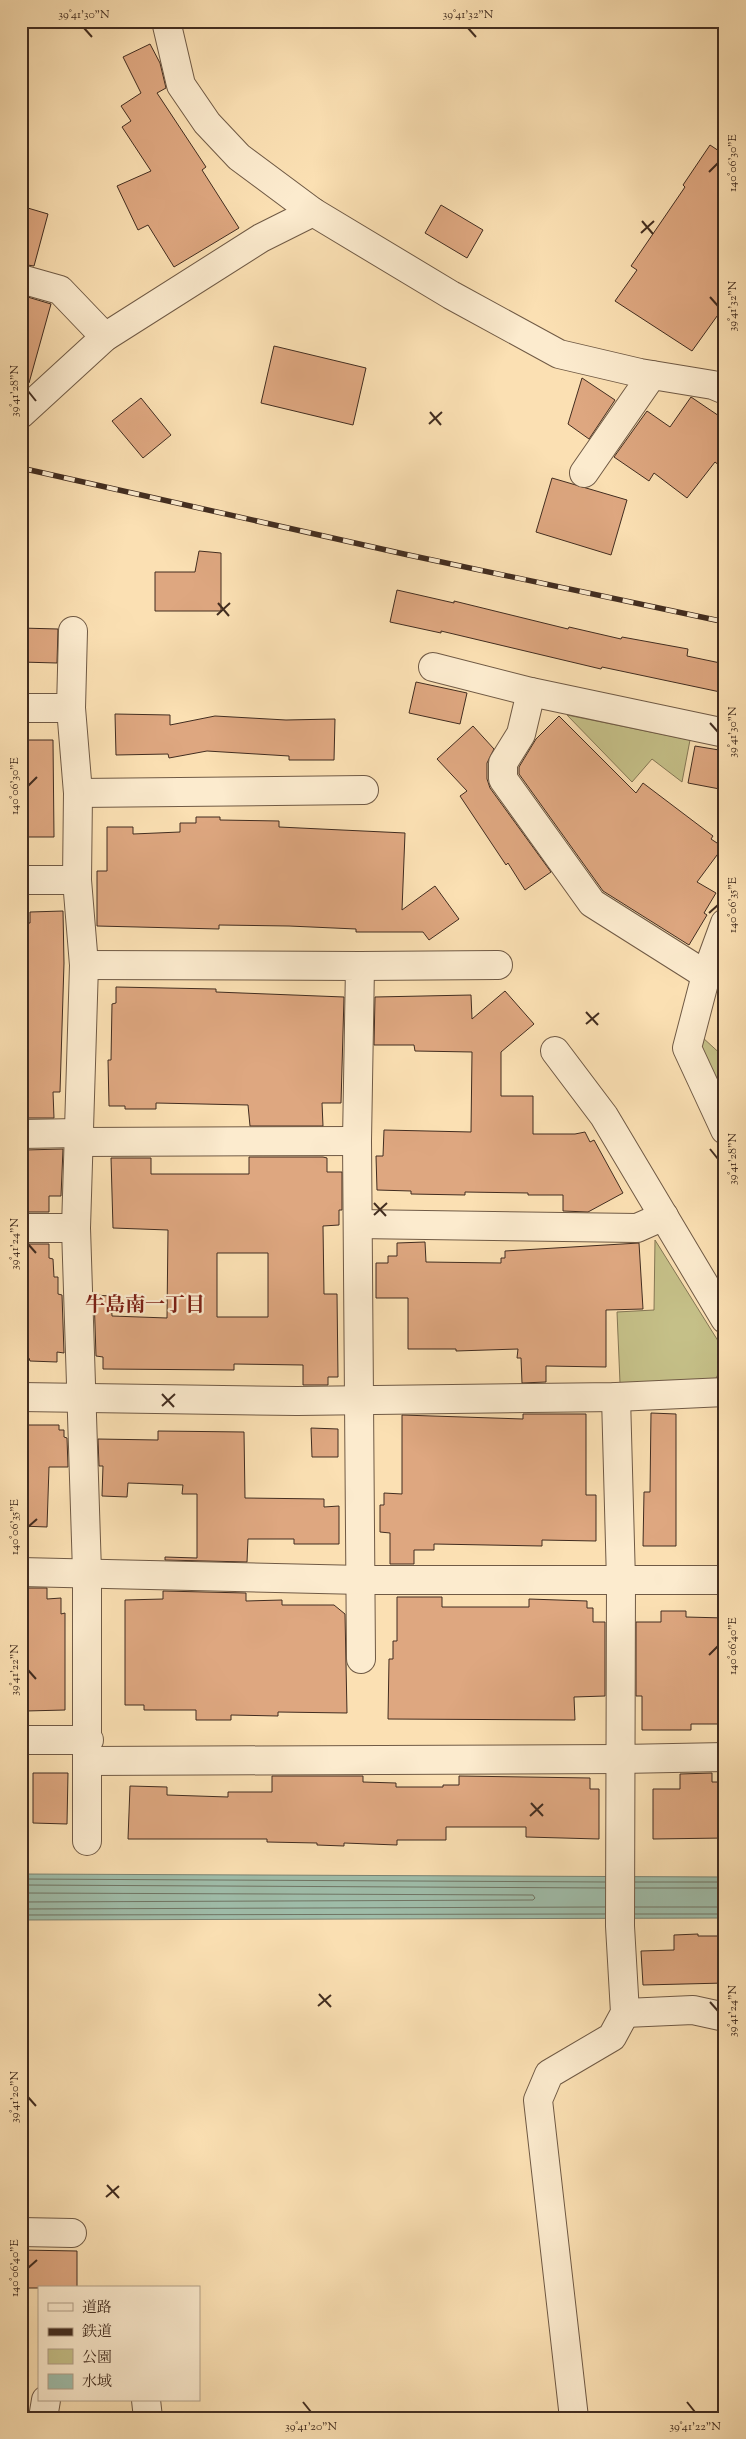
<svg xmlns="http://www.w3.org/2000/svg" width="746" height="2439" font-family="'Sorts Mill Goudy','Noto Serif JP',serif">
	<rect width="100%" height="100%" fill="#fbe0b3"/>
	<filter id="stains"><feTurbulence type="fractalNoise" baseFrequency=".004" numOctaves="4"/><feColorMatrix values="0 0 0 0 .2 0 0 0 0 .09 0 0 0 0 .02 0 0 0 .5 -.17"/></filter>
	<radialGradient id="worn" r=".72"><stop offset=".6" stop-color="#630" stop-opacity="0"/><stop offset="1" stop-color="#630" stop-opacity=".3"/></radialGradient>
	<g fill="#c5c088" stroke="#847654">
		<path d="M567,715L690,740L682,782L652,759L632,782Z"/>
		<path d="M702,1037L725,1058V1097L701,1056Z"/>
		<path d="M655,1240L725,1352V1361L715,1380L620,1383L617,1312L654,1310Z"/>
	</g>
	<path fill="#9fbdaa" stroke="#7a8373" d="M21,1874L725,1877V1918L21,1920Z"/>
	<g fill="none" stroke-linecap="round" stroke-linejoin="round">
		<g stroke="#707565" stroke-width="1">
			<path d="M21,1879L605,1882"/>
			<path d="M635,1882H725"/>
			<path d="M21,1885L605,1888"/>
			<path d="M635,1888H725"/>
			<path d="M21,1893L533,1895L535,1898L533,1900L21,1902"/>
			<path d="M635,1907H725"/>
			<path d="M21,1909L605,1907"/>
			<path d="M635,1914H725"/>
			<path d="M21,1915L605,1914"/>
		</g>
	</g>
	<g fill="#dea780" stroke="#422d20" fill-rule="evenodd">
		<path d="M150,44L160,63L166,88L157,93L206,167L202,170L239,228L174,267L148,225L138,230L117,186L151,171L122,127L131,121L121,106L141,93L123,57Z"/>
		<path d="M710,145L725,155V305L692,351L615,301L637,270L631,266L685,187L683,185Z"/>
		<path d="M441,205L483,230L467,258L425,233Z"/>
		<path d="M21,206L48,214L34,266L21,264Z"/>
		<path d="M21,295L51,304L29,383L21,382Z"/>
		<path d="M274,346L366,368L353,425L261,403Z"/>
		<path d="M582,378L615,400L589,439L568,424Z"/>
		<path d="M691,397L725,420V470L715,462L687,498L654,473L649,481L614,457L647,411L670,427Z"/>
		<path d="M141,398L171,435L143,458L112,421Z"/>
		<path d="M552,478L627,500L611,555L536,532Z"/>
		<path d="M199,551L221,553V611H155V572H195Z"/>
		<path d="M397,590L454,603V601L568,629L569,627L621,639L622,637L688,649L687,656L725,664V693L602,667L601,669L441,631V633L390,622Z"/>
		<path d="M21,628L58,629L57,663L21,662Z"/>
		<path d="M416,682L467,693L460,724L409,713Z"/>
		<path d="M115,714L170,715V725L215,716L286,720L335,719L334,760H289V756L207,751L169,758L168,754L116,755Z"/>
		<path d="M559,716L636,793L643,783L713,836L711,839L723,847L697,882L716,893L704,913L707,915L689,945L603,891L519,774V767L536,739Z"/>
		<path d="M473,726L494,749L487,763V779L490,788L551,872L525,890L508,863L506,865L460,796L467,791L437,759Z"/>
		<path d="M28,740H53L54,837H21V765H28Z"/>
		<path d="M695,746L725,751V790L688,783Z"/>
		<path d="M196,817H220V820L279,821V827L405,833L402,910L435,886L459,919L429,940L423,932H356V929L289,926L219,925V929L97,926V871H107V827H133V834L180,832V823H196Z"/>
		<path d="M63,911L64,963L60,1092H53L54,1118H25V1112H21V923H30V912Z"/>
		<path d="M116,987L216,989V992L344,997L341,1103H322L323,1126H250L248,1105L156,1103V1109H125V1106H109L108,1060H111L112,1004L116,1003Z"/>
		<path d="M505,991L534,1024L501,1052V1096H533V1134H575L585,1132L590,1142L594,1140L623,1193L588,1212L563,1211V1195H528V1193L465,1192V1195L411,1194V1191L377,1190L376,1156H383L384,1130L471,1132L472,1052L415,1051L414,1045H374L375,997L471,995L472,1019Z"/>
		<path d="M63,1149L61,1196H49V1212H25V1150Z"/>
		<path d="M249,1157H323L327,1158V1172H342V1210H339V1225L323,1226L324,1294H337L338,1377H328V1385H303V1365L234,1364V1370L103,1369V1357L96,1356L94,1295L111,1296L112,1316L167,1318L168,1230L113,1228L111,1158H151V1174H249ZM217,1253H268V1317H217Z"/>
		<path d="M425,1242L426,1262L501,1263V1258H505V1251L639,1243L643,1309L606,1310V1367L546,1366V1382L522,1383L521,1358H517L518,1349L456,1351V1349H408V1298H376V1263H388V1256H397V1243Z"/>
		<path d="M25,1244H49V1258L53,1259L54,1277H58V1294L62,1295L64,1353L57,1352V1362L30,1361L29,1358H21V1246H25Z"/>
		<path d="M651,1413L676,1414V1546H643L644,1492H650Z"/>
		<path d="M523,1414H586V1495H596V1541L542,1540V1546L434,1544V1550H414V1564H390V1533L380,1532V1505H384V1493L402,1494V1415L523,1419Z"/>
		<path d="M21,1425H59V1430H64V1437L67,1438L68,1467H49L47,1527L21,1526Z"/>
		<path d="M311,1428L338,1429V1457H312Z"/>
		<path d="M158,1431L244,1432L245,1498L324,1499V1507L339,1506V1544H294V1539H248L247,1562L165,1560V1557L197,1558V1494H182L183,1485L128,1483L127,1497L102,1496L103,1466H99L98,1439L158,1440Z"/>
		<path d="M21,1588H47V1599L61,1598V1614L65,1613V1710L26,1711V1665H21Z"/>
		<path d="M163,1591L246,1593V1601L282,1600V1605H334L345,1614L347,1713L278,1712V1716L231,1715V1720H196V1710H144V1705H125V1600L163,1599Z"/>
		<path d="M397,1597H442V1607H529V1599L587,1601V1608H593V1622H605V1696L574,1697L575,1720L388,1719L389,1659H393V1641H397Z"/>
		<path d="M661,1611H686V1617L725,1618L724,1724H691V1730H642V1696H636V1622H661Z"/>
		<path d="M33,1773H68L67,1824L33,1823Z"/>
		<path d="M712,1773V1782H725V1838L653,1839V1789H680V1774Z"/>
		<path d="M272,1776H363V1782L396,1783V1787H443V1785H459V1776L590,1778V1789H599V1839L526,1837V1827H446V1840H397V1845L344,1843V1846L317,1845V1843L267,1842V1839H128L130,1786L167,1787V1795L228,1797V1792H272Z"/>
		<path d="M698,1934V1936H725V1983L643,1985L641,1951L674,1950V1935Z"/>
		<path d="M21,2250L77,2251V2288H21Z"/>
	</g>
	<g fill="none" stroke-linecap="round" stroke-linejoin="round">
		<defs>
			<g id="minor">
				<path d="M166,21L181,85L207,123L239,157L313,212L451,295L559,354L640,373L713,385L725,390"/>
				<path d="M21,279L60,290L105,337"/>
				<path d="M21,414L105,337L261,238L313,212"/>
				<path d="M584,473L652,375"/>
				<path d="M73,631L71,708L78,793L77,880L84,965L76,1228L87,1572V1841"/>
				<path d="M433,667L531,692L725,733"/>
				<path d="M531,692L521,734L503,763V779L592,903L706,975"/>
				<path d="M21,708H71"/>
				<path d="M78,793L364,790"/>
				<path d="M21,880H77"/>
				<path d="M725,923L706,975L687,1048L725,1130"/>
				<path d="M84,965L360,966L357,1141L361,1659"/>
				<path d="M360,966L498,965"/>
				<path d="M555,1051L604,1116L725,1319"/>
				<path d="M21,1134L79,1133"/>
				<path d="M79,1142L357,1141"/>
				<path d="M358,1224L637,1228L664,1216"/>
				<path d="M21,1228H76"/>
				<path d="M21,1397L297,1401L616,1397L725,1392"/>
				<path d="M21,1572L362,1580H725"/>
				<path d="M21,1740H89"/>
				<path d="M88,1761L621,1759L725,1757"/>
				<path d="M625,2013L693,2010L725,2017"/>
				<path d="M21,2232L72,2233"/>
				<path d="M146,2400L148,2418"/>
				<path d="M43,2418L46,2400"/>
				<path d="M574,2418L538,2100L549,2074L612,2037L625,2013L620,1926L621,1581L616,1397"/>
			</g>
		</defs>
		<use href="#minor" stroke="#705a45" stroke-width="30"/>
		<use href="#minor" stroke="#fcebce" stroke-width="28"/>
		<defs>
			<path id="rail" d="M21,468L404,554L725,622"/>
		</defs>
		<use href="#rail" stroke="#422d20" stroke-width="5.5"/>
		<use href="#rail" stroke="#fcebce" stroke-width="4" stroke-dasharray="11" stroke-linecap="butt"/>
	</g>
	<path fill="none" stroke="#422d20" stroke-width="2" d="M84,28L92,37M468,28L476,37M709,172L718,163M642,221L653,234M641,233L654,221M710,297L718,306M28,391L36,401M430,412L441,425M429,424L442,412M218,603L229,616M217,615L230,603M710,723L718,732M28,786L37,777M709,913L718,905M586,1012L598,1025M586,1024L599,1013M710,1149L718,1159M374,1203L386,1216M374,1215L387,1203M28,1244L36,1253M162,1394L174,1407M162,1406L175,1394M28,1527L37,1519M709,1655L718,1646M28,1670L36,1679M531,1803L543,1816M530,1816L543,1804M319,1994L331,2007M710,2002L718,2011M318,2006L331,1995M28,2097L36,2106M107,2185L119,2198M106,2197L119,2186M28,2268L37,2260M303,2402L311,2412M687,2402L695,2412"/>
	<g text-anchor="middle" stroke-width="4.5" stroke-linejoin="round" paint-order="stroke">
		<g font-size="20" font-weight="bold" fill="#7a1f14" stroke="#fcebce">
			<text x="145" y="1311">牛島南一丁目</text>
		</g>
	</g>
	<rect width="746" height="2439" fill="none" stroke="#fbe0b3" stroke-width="55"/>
	<rect x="38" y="2286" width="162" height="115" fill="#fcebce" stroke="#b29f88"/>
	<rect x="48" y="2303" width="25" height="8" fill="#fcebce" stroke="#b29f88"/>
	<text x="82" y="2312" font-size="15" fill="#422d20">道路</text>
	<rect x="48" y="2328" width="25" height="8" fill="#422d20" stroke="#b29f88"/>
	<text x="82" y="2336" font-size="15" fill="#422d20">鉄道</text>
	<rect x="48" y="2349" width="25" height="15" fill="#c5c088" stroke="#b29f88"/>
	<text x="82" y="2362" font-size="15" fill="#422d20">公園</text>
	<rect x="48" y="2374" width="25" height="15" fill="#9fbdaa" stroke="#b29f88"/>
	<text x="82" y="2386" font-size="15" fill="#422d20">水域</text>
	<rect x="28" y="28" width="690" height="2384" fill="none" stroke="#422d20" stroke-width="2"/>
	<g font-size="12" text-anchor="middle" fill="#422d20">
		<text x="84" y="18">39°41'30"N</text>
		<text x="468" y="18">39°41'32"N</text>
		<text transform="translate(732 163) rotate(-90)" y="4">140°06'30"E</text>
		<text transform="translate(732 306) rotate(-90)" y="4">39°41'32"N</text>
		<text transform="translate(14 391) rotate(-90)" y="4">39°41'28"N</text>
		<text transform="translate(732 732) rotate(-90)" y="4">39°41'30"N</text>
		<text transform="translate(14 786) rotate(-90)" y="4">140°06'30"E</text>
		<text transform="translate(732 905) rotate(-90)" y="4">140°06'35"E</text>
		<text transform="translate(732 1159) rotate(-90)" y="4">39°41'28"N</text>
		<text transform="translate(14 1244) rotate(-90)" y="4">39°41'24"N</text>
		<text transform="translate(14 1527) rotate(-90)" y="4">140°06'35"E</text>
		<text transform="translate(732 1646) rotate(-90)" y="4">140°06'40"E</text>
		<text transform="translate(14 1670) rotate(-90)" y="4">39°41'22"N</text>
		<text transform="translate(732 2011) rotate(-90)" y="4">39°41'24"N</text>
		<text transform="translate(14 2097) rotate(-90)" y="4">39°41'20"N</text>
		<text transform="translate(14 2268) rotate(-90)" y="4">140°06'40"E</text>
		<text x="311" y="2430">39°41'20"N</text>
		<text x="695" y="2430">39°41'22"N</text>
	</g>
	<rect width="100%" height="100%" filter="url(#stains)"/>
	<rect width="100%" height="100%" fill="url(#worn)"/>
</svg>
